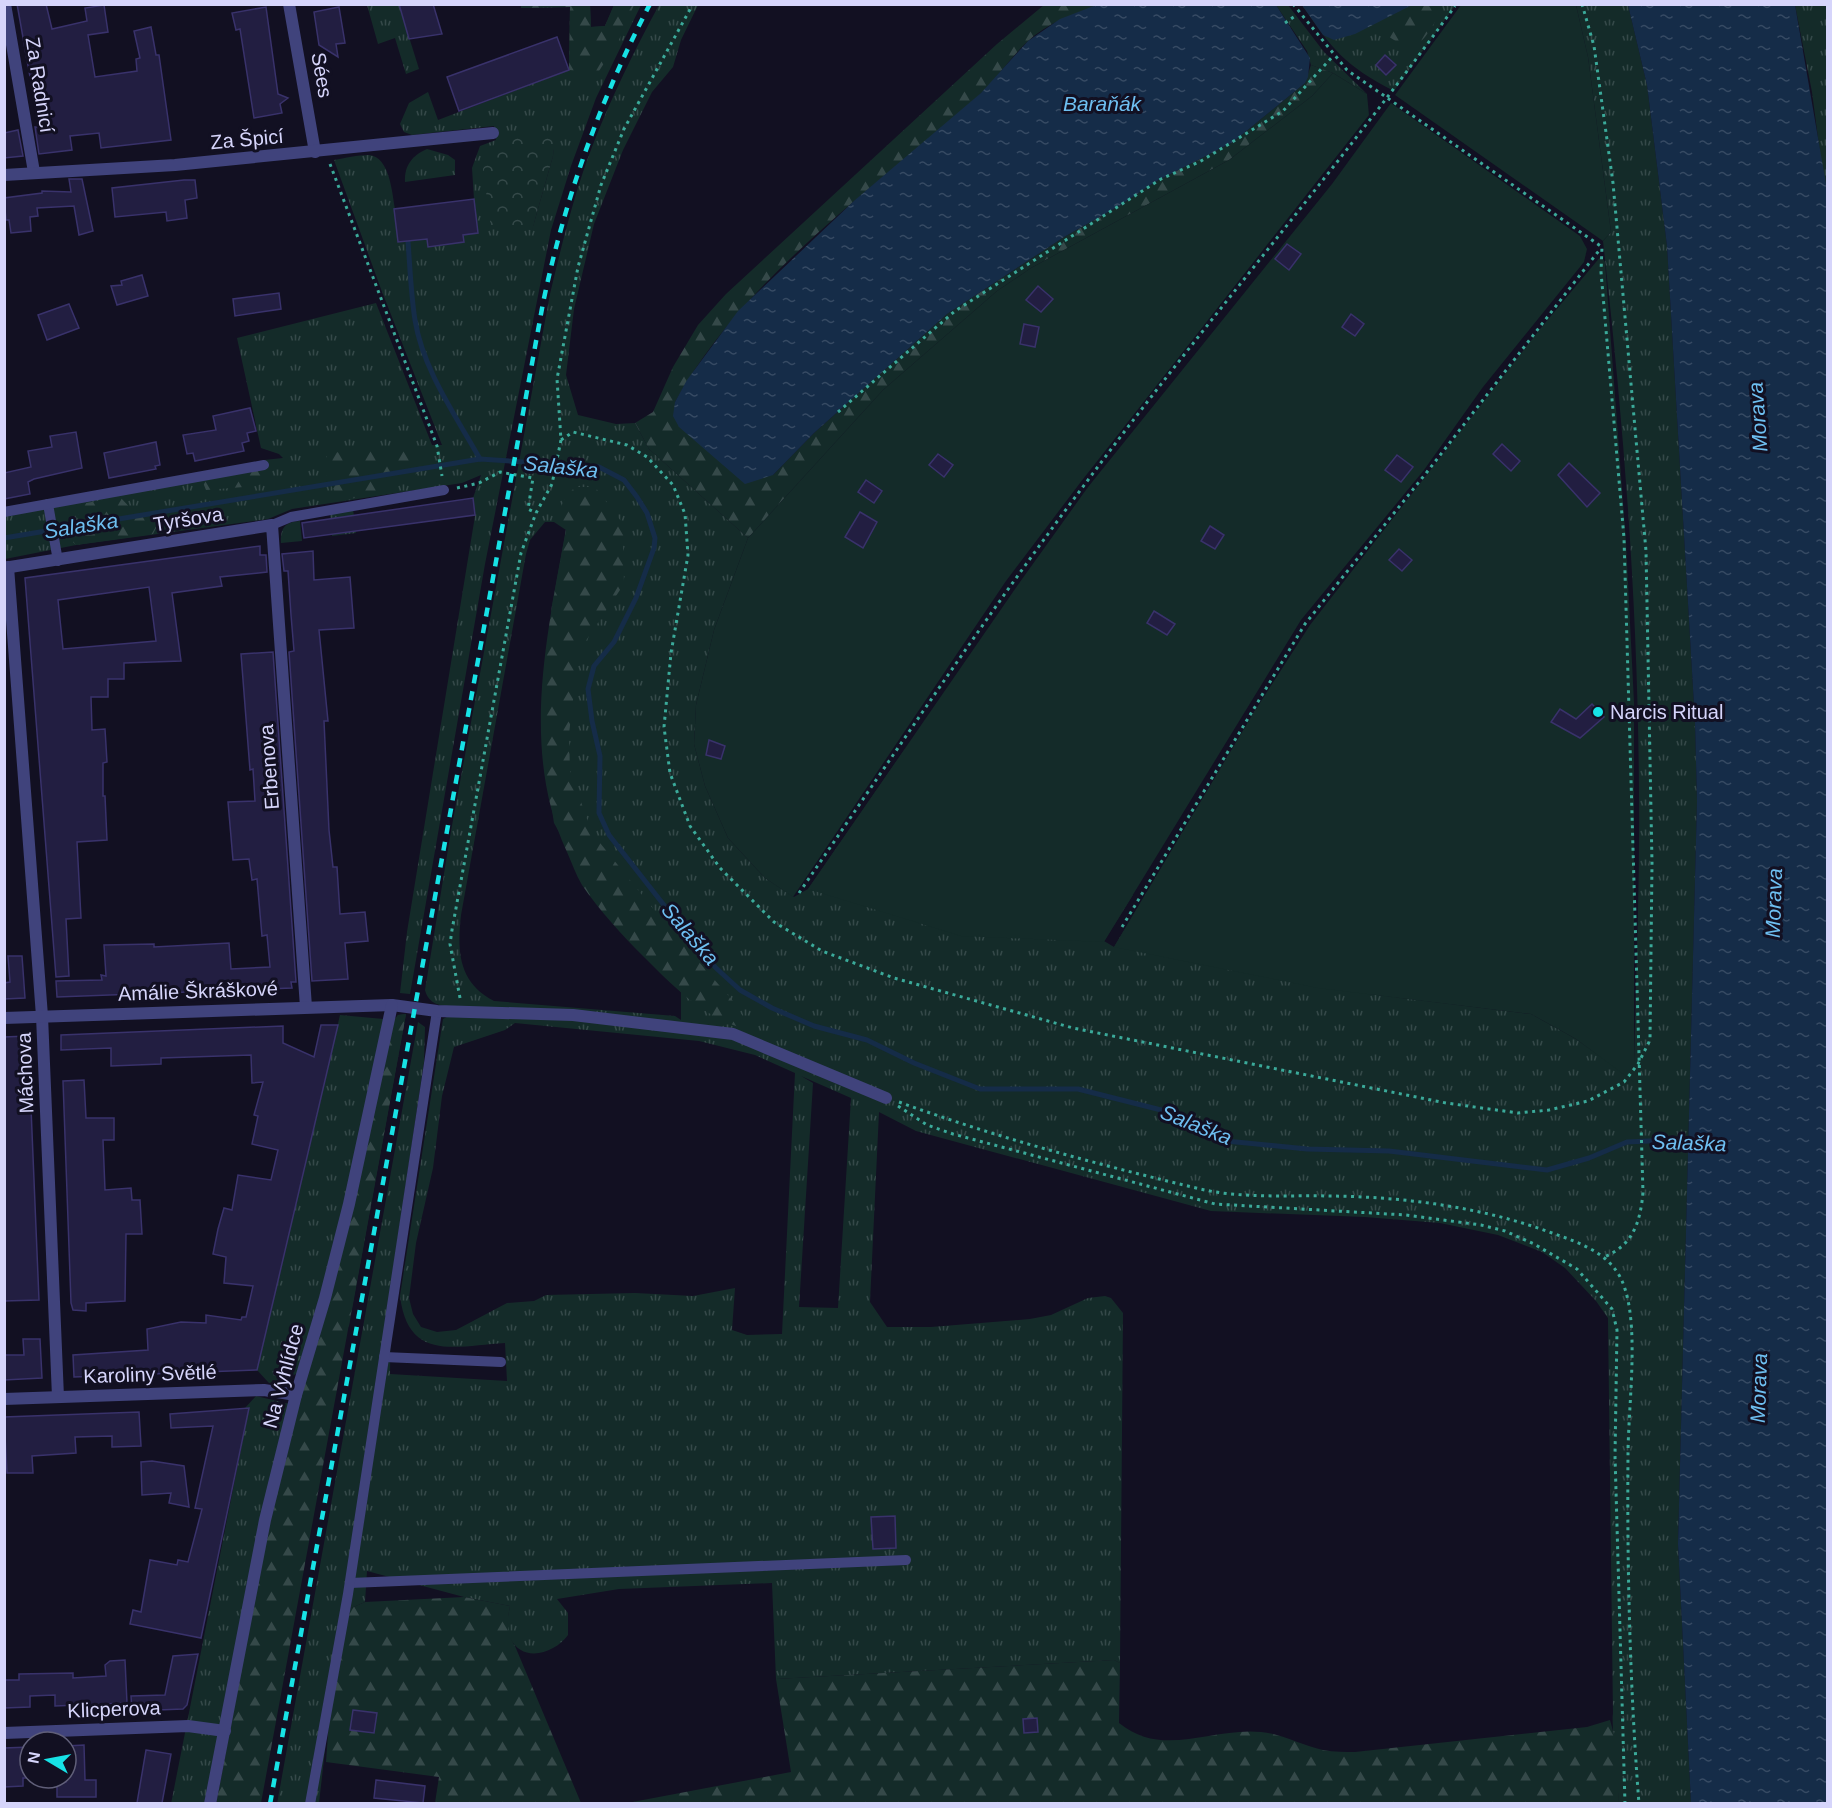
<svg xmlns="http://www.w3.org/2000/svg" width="1832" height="1808" font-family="Arial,sans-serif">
	<defs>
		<pattern id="grass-tufts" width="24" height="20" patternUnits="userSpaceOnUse" patternTransform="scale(1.5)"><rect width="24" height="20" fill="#142b29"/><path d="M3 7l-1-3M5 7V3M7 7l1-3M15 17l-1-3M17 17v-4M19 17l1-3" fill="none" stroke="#354949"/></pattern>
		<pattern id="forest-firs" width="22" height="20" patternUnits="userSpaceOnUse" patternTransform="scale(1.5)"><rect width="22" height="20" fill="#142b29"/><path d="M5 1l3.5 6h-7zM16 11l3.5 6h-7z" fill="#354949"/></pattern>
		<pattern id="park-crowns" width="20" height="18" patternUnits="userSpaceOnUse" patternTransform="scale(1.5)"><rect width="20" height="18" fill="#142b29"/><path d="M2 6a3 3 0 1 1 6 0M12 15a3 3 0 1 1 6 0" fill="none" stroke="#354949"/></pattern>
		<pattern id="water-ripples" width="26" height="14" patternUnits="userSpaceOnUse" patternTransform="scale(1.5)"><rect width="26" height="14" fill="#152c48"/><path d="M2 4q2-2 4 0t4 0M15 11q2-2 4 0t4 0" fill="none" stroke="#364a63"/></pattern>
	</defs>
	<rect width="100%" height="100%" fill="#121022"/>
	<g fill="url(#grass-tufts)" fill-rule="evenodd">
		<path d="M367,5H399L419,69L406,74L395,38L378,44Z"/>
		<path d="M521,5H590L591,27L605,26L614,5H641L596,98L571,166L551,230L485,564L410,994L400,993L407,932L475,516L473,498L481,475L462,483L292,509L268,519L76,545L5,559V516L265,468L264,460L283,458L279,454L261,448L237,338L376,303L432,445H442L381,289L334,160C345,158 358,155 369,155C390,157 392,193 395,209L474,199L472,168L480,146L496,140L494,126L412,135L404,132L400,124L409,103L428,92L438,120L569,70L570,7L521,8ZM555,133L553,156L532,230Z"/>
		<path d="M659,5H698L681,40L673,67L652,92L623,150L594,224L574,309L566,375L578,415L616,424L635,423L649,449L748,538L714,630L696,705L694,744L705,786L728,838L765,878L794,897L808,889L905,749L1133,895L1104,941L1114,947L1256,709L1370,994L1531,1014L1576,1039L1601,1057L1634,1065C1636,975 1640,884 1639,793C1638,608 1624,425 1603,241L1611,232L1588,57L1576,5H1628L1647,85L1667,246L1695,722L1697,801L1678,1544L1691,1803H1619C1618,1790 1611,1719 1613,1714L1608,1318L1596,1301L1565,1268L1542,1252L1498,1235L1440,1223L1365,1217L1211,1211L916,1131L879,1112L870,1302L887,1327H931L1030,1319L1051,1315L1088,1298L1105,1296L1111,1298L1123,1313L1120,1663L1114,1660L776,1679L772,1583L619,1589L557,1599L568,1613V1635C555,1653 523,1664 510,1638C505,1628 508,1617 510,1606L464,1597L367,1571L365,1602L349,1609L330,1706L319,1803L277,1804L418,1022L425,1027L424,1062L391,1284L390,1374L507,1381L505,1343C455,1346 408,1362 400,1296L443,1019L468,1006C451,1006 430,1010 425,990L451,831L550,294C562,244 574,194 592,147C611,98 634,51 659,5ZM545,522H556L566,529L552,605L542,706V745L554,823L568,848L681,992V1020L675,1016L494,1001C458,982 457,951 461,915L526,554L530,540ZM515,1023L699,1041L755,1055L795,1073L782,1334L747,1335L732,1330L735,1288L693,1296L635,1293L546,1295L534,1301L507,1303L456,1330L437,1332L421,1327L413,1314L409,1298L416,1243L433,1168L442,1096L454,1047L505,1030ZM801,1076L851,1098L838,1308L799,1307L813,1083Z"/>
		<path d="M1276,5H1288L1324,52L1367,94L1333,73L1311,65L1307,51Z"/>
		<path d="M1302,5H1460L1455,6L1394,91C1344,65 1333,50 1302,5Z"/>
		<path d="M1795,5H1827V206L1812,92Z"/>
		<path d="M427,149L448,155L455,160V175L405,182C404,165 413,155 427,149Z"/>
		<path d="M353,509L356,533L332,536L330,513Z"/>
		<path d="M300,521L302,541L281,543C280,528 285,522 300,521Z"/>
		<path d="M406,1014L349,1326L310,1367L286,1379L269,1383L257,1370L340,1015L394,1020L398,1015Z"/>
		<path d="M256,1396L298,1406L215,1803L171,1804L248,1413L245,1408Z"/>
	</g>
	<g fill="url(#forest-firs)">
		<path d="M522,5H590L591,27L605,26L614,5H634L618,42L597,74L569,70L570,7L521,8Z"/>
		<path d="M1044,5H1099C1073,14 1047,23 1027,42C1009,59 996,80 978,96C873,190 744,277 675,402L773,475L814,433L947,314L1064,237L1119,206L1155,182L1233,142L1305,83L1311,65L1333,73L1312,96L1229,160L1031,268L997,291L883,390L748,538L649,449L635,423L653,412L673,367L698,325L726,294L997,44Z"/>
		<path d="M1412,5H1438L1441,12C1423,41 1417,60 1383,32L1386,17Z"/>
		<path d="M429,445L425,468C413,478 400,478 391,492L343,500C330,487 320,472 328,453Z"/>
		<path d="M265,468L269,473L264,482L257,486L206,490L202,480Z"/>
		<path d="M575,487H595L627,529L623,540L624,584L579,651L569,734L570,771L592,833L663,921L733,1001L745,1020L742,1028C702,1016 674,987 644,957C622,935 600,911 582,885C576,875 572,863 567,852C520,751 547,635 566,530L554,522L565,498Z"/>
		<path d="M120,497L137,515H152L157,526L153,534L76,545L71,540C71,528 78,513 86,503Z"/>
		<path d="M406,1014L261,1803L216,1804L266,1543L298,1406L335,1283L395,1020L398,1015Z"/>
		<path d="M464,1597L510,1606C507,1622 506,1632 515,1646L581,1803H435L439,1777L326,1762L330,1706L349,1609L365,1602Z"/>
		<path d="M1114,1660L1120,1663L1119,1723C1163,1759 1211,1727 1261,1732C1283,1734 1302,1746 1323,1750C1334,1752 1345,1752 1355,1752L1587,1727L1610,1720L1616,1742L1619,1803L622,1804L791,1772L776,1679Z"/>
	</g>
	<path fill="url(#park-crowns)" d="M556,133L553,156L532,230L491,228L483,169L496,140Z"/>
	<g fill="#142b29">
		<path d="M1461,5H1576L1588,57L1611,232L1603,241L1395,95Z"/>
		<path d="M1333,73L1367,94L1369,115L1080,483L1006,581L793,897L765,878L728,838L705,786L694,744L696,705L714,630L748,538L883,390L997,291L1031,268L1229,160L1312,96Z"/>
		<path d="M1391,103L1580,236L1587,249L1584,262L1483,387L1424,470L1301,620L1104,942L961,936L808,889L1015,589L1088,487L1332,184Z"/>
		<path d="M1601,256L1605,262L1626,542L1634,702V1082L1576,1039L1531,1014L1318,988L1114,947L1256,709L1310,625L1540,329Z"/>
	</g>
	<g fill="url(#water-ripples)">
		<path d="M1099,4L1276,5L1310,58L1308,77L1305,83L1233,142L1155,182L1119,206L1064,237L947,314L814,433L773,475L745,484L679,427L673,416L675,402L687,380L738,311L855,200L981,93L1028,41L1060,19Z"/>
		<path d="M1302,5H1412L1355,34L1334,40L1323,35Z"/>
		<path d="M1628,5H1795L1826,184L1827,1803H1691L1678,1544L1697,801L1695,722L1667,246L1647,85Z"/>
	</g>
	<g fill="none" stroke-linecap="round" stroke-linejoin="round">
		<g stroke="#152c48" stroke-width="5">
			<path d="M408,241C410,268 411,295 415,320C423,370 456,416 480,459"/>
			<path d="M4,538L480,459L599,467L624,480L637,497L647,513L655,538L654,548L636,598L614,642L594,666L588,689L592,721L600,756L599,813L609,835L678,923L716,968L740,990L772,1008L814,1026L867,1040L914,1063L980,1089H1078L1177,1114L1195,1130L1226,1141L1307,1149L1389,1151L1547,1170L1589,1158L1627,1142L1692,1139"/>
		</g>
	</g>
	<g fill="#221e41" stroke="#39326b" stroke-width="1.5" fill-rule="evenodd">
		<path d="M17,4H46L52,29L87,21L85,8L104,5L108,32L88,35L95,77L137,71L136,59L140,58L134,31L151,27L156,55H159L171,140L101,148L99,133L70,136L72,150L39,154L35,127H39Z"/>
		<path d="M399,4H433L442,34L409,39Z"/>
		<path d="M266,7L278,94L288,98L280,104L282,113L254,118L240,29L236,30L232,13Z"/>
		<path d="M339,7L345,43L336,44L338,57L319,45L314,12Z"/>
		<path d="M557,37L569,70L459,111L447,77Z"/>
		<path d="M1385,55L1396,65L1386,75L1376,65Z"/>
		<path d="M18,130L23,156L4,158V133Z"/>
		<path d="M69,179H82L93,231L79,235L74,206L37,208L38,216L30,217L31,231L11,233L9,220H6L4,198L42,193V191L71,192Z"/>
		<path d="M184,180H195L197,198L185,200L187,218L167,221L166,212L115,217L112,188Z"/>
		<path d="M474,199L478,233L463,235L464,242L428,247L427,239L398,242L394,209Z"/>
		<path d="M1287,244L1301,254L1289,270L1275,259Z"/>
		<path d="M142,275L148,296L117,305L111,286L122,285L121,281Z"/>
		<path d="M1038,286L1053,299L1041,312L1026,300Z"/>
		<path d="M279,293L281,309L235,316L233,299Z"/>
		<path d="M69,304L79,328L47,340L38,315Z"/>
		<path d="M1351,314L1364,324L1355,336L1342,327Z"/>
		<path d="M1024,324L1039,327L1035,347L1020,344Z"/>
		<path d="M250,408L256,431L247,433L249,441L242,443L244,451L195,461L193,453L187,454L183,435L216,430L213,416Z"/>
		<path d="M76,432L82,468L34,479L28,482L30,494L4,499V473L31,467L28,451L52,447L50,436Z"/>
		<path d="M156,442L160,465L155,466L156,469L109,478L104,453Z"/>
		<path d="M1502,444L1520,461L1511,471L1493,454Z"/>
		<path d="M938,454L953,465L944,477L929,465Z"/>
		<path d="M1397,455L1413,467L1401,482L1385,470Z"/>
		<path d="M1569,463L1600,493L1587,507L1558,475Z"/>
		<path d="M866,480L882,491L874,503L858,492Z"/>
		<path d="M473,498L475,515L304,538L302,523Z"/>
		<path d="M860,512L877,522L863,548L845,537Z"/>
		<path d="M1210,526L1224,535L1215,549L1201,541Z"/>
		<path d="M260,546V555H266L267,572L220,577L222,586L172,593L181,661L124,663V679H108V697H91L92,730L105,729L107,762L103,763V796H105L107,840L77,842L81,918L66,919L69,976L56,977L25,578ZM149,587L156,641L63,649L58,600Z"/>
		<path d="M1399,549L1412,560L1402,571L1389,560Z"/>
		<path d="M313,551L314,580L350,577L354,628L319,630L328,721H324L329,830L333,867H337L340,914L365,912L368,941L345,943L348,979L312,981L289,652L294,651L291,615L288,571H284L282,554Z"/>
		<path d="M1154,611L1175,624L1167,635L1147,623Z"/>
		<path d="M273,652L296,982H291L292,988L57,997L56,981L102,980L101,975L106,976L104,945L154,944V947L229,943L231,969L270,967L267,935L262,936L257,879L252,880L249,859L233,860L228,802L255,801L253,769L250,770L241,654Z"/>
		<path d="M1592,704L1604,717L1580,738L1551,722L1560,709L1576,719Z"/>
		<path d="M709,740L725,746L721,759L706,755Z"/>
		<path d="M8,956H22L25,998L4,999V983L10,982Z"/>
		<path d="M321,1025H338L257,1370L74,1377L73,1355L148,1350L147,1329L181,1322L206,1323V1315L241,1320L242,1317H246L253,1286L224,1283L226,1257L213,1254L218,1229L224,1208L232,1210L238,1175L271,1180L278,1150L252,1144L258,1116L254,1115L263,1082L252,1083L251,1055L161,1058V1064L111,1066V1048L61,1050V1035L283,1026V1043L314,1057Z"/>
		<path d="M28,1036L39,1300L4,1301V1037Z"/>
		<path d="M84,1080L86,1118H114V1140H103L105,1190L131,1188L132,1200H140L142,1234H126L125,1301L86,1303V1311L73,1310L71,1303L63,1081Z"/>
		<path d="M23,1339H40L42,1378L4,1380V1355H24Z"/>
		<path d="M249,1408L201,1638L130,1624L133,1610L141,1612L150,1560L177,1565L178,1560L188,1562L202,1509L195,1508L213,1426L171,1428L170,1414Z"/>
		<path d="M139,1412L141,1446L112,1447V1436L75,1437L76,1453L32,1456L33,1473H7L4,1417Z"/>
		<path d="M152,1461L184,1466L189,1507L169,1503L171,1493L142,1495L141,1462Z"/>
		<path d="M895,1516L896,1548L873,1549L871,1517Z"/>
		<path d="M198,1654L187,1705L183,1709L132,1711L131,1696L165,1695L173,1656Z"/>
		<path d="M125,1660L127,1703L55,1706V1695L30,1696V1707L4,1708V1680H19V1674L73,1673V1678L106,1676L105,1665L110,1661Z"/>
		<path d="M353,1710L377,1713L374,1733L350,1730Z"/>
		<path d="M1037,1718L1038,1732L1024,1733L1023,1719Z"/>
		<path d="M84,1745L85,1780H96V1797H57V1782H66V1746Z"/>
		<path d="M30,1747V1778H23V1786L4,1787V1748Z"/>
		<path d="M146,1750L171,1754L162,1803H137Z"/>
		<path d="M376,1780L425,1786L423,1803L374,1798Z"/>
	</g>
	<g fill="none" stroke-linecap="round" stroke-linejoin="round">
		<g stroke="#3baa9a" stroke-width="3" stroke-dasharray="3 4.5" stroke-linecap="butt">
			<path d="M1293,4L1347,70L1602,247L1601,272L1624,538L1643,1193C1640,1223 1633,1245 1604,1257"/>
			<path d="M1285,23L1295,16"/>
			<path d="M330,164L437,446L442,476"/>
			<path d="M838,412L955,311L1161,179L1201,161L1283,111L1333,56"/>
			<path d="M561,440L573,432L627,445L647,457L673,485L685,514L688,555L671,653L664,727L670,773L690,826L720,868L774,922L822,951L894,978L1073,1028L1446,1103L1518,1113L1549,1110L1588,1101L1624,1082L1638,1064L1650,1040L1652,863L1646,551L1613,183L1594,46L1582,4"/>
			<path d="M457,488L479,483L500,472L533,478L528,509L536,513"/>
			<path d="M799,893C893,756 985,617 1085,484C1205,322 1337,170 1455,6"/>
			<path d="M1122,927L1305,624L1427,472L1601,248"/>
			<path d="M460,998L450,944L452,930L521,553L536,513L552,484L561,440L557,379L578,267L601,185L624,129L693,4"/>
			<path d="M899,1102C995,1137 1096,1164 1196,1188C1239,1199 1286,1195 1331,1196C1405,1197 1482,1207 1552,1233C1583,1244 1615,1255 1625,1289C1639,1332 1628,1408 1628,1456C1627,1571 1630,1688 1639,1804"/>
			<path d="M898,1106L927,1125L953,1134L1215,1204L1406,1215L1481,1225L1505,1231L1534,1244L1577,1269L1612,1309L1617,1330L1615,1456L1625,1804"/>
		</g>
		<g stroke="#40437c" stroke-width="10">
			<path d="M48,504L58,561"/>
			<path d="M4,512L264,465"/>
			<path d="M272,525L291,517L444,490"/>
			<path d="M384,1357L501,1362"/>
			<path d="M350,1583L906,1560"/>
			<path d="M310,1804L348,1594L437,1011"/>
		</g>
		<g stroke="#40437c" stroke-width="12">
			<path d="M5,4L34,172"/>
			<path d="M289,4L315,152"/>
			<path d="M4,175L175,165L493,133"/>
			<path d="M8,567L42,1016L58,1397"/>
			<path d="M4,568L272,525L306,1007"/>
			<path d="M4,1018L392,1005L437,1011L573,1015L733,1034L886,1098"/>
			<path d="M4,1399L264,1390L296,1395"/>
			<path d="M4,1733L188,1726L225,1731"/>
			<path d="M210,1804L265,1520L296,1395L325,1298L349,1204L392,1005"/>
		</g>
		<path stroke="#17e2e6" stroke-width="4.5" stroke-dasharray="9 8" stroke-linecap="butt" d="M270,1804L543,303C565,198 600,100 650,4"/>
	</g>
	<circle fill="#17e2e6" stroke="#121022" stroke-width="2" cx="1598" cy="712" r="6"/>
	<g text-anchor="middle" stroke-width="6" stroke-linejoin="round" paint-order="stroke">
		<g font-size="20" fill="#d6d5fb" stroke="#121022">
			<text transform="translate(322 75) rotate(80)" y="7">Sées</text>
			<text transform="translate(40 85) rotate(81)" y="7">Za Radnicí</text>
			<text transform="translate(247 139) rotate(-5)" y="7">Za Špicí</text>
			<text transform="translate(188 519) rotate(-9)" y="7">Tyršova</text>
			<text transform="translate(269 767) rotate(-94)" y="7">Erbenova</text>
			<text transform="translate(198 991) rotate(-2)" y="7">Amálie Škráškové</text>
			<text transform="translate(25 1073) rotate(-92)" y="7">Máchova</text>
			<text transform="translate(150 1374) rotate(-2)" y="7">Karoliny Světlé</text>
			<text transform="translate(283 1376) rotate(-75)" y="7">Na Vyhlídce</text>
			<text transform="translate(114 1709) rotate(-2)" y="7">Klicperova</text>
		</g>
		<g font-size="20" fill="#d6d5fb" stroke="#121022" text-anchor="start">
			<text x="1610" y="719">Narcis Ritual</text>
		</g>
		<g font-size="21" font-style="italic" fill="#6ebff1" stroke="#121022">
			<text x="1102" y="111">Baraňák</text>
			<text transform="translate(1758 417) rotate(-94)" y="7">Morava</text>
			<text transform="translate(561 467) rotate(6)" y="7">Salaška</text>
			<text transform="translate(81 526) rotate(-9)" y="7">Salaška</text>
			<text transform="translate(1774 903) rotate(-88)" y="7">Morava</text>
			<text transform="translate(690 934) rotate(49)" y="7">Salaška</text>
			<text transform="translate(1196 1125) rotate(22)" y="7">Salaška</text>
			<text transform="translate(1689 1143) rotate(2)" y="7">Salaška</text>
			<text transform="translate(1759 1388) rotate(-88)" y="7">Morava</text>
		</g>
	</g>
	<rect width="1832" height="1808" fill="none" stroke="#d6d5fb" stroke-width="12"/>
	<g transform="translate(48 1760) rotate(280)"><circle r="28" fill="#121022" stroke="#605f79" stroke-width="1.5"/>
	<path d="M0-4.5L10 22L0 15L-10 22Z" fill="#17e2e6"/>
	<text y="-9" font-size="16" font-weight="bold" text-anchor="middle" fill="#d6d5fb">N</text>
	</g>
</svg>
